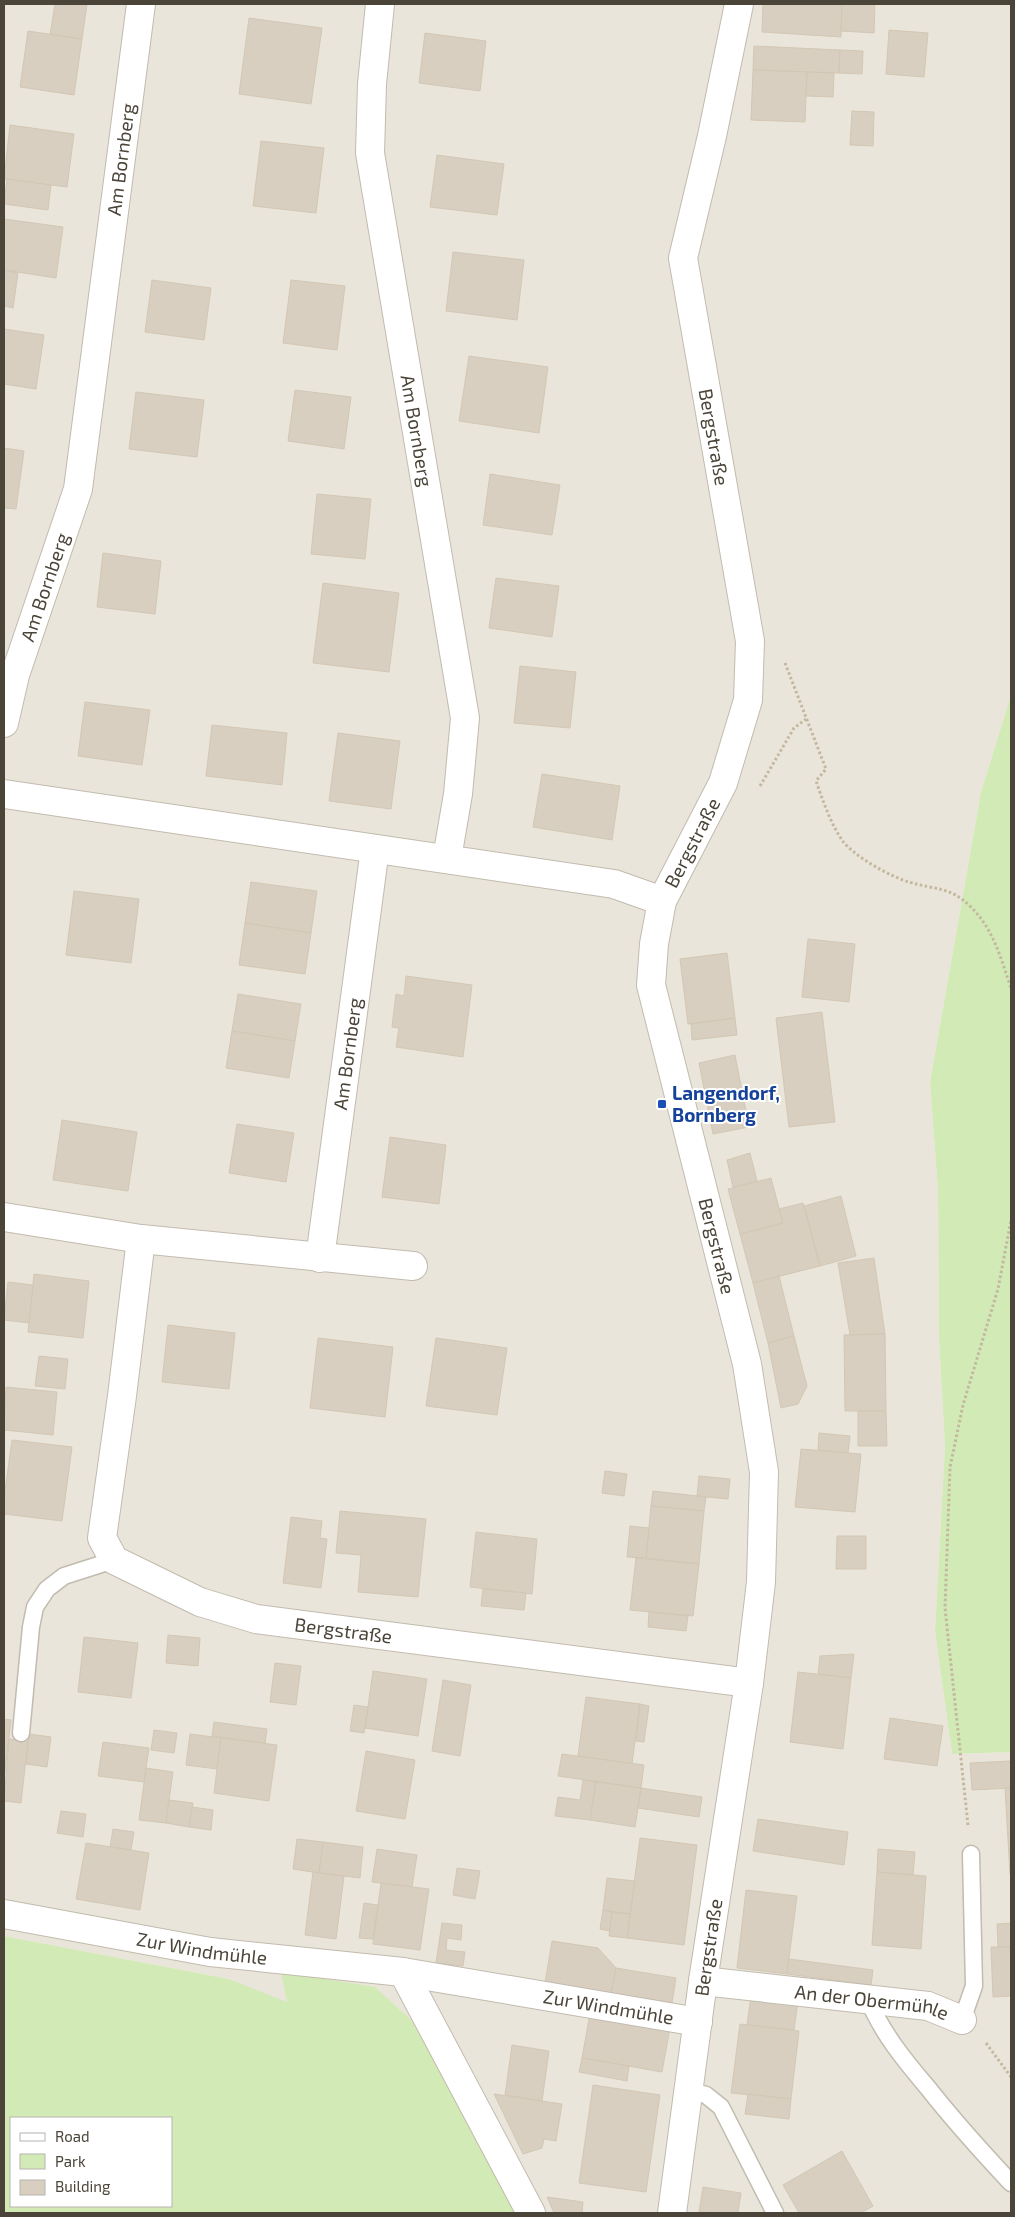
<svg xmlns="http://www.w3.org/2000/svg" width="1015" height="2217" font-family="'Exo 2',sans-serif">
	<rect width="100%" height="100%" fill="#f6f3ec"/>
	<path fill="#eae5da" d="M4,4H1011V695L981,792L930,1082L938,1191L939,1339L945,1446L935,1631L952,1754L1011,1752V2213H398L229,1979L4,1936Z"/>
	<g fill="#d2eab5" fill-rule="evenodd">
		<path d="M1011,695V1752L952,1754L935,1631L945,1446L939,1339L938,1191L930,1082L981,792Z"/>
		<path d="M4,1936L229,1979L287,2002L281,1972L375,1987L412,2021L519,2213H4ZM11,2118H171V2206H11Z"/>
	</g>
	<g fill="#d8cfc1" stroke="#d3c7b4">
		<path d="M55,4H87L82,39L50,35Z"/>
		<path d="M763,4H842L841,37L762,32Z"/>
		<path d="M842,4H875L874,33L841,31Z"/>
		<path d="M249,18L322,28L311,104L239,94Z"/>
		<path d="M889,30L928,33L924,77L886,74Z"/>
		<path d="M28,31L82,39L74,95L20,87Z"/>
		<path d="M425,33L486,41L480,91L419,83Z"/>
		<path d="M754,46L840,50L839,73L753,70Z"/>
		<path d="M840,50L863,51L862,74L839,73Z"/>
		<path d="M753,70L807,72L805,122L751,120Z"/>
		<path d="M807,72L834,73L833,97L806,96Z"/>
		<path d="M852,111L874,112L873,146L850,145Z"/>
		<path d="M10,125L74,134L67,187L4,179Z"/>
		<path d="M261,141L324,148L316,213L253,206Z"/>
		<path d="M437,155L504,164L497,215L430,207Z"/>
		<path d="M7,179L51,185L48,210L4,204Z"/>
		<path d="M4,219L63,227L56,278L4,270Z"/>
		<path d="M453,252L524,260L517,320L446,311Z"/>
		<path d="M4,270L18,273L13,308L4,306Z"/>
		<path d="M152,280L211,288L204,340L145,332Z"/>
		<path d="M291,280L345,286L337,350L283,343Z"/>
		<path d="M4,329L44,335L36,389L4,384Z"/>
		<path d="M469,356L548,367L539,433L459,421Z"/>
		<path d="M295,390L351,397L344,449L288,441Z"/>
		<path d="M136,392L204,400L197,457L129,449Z"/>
		<path d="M4,448L24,451L16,509L4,508Z"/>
		<path d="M490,474L560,485L552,535L483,525Z"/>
		<path d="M317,494L371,499L365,559L311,554Z"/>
		<path d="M103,553L161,561L155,614L97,607Z"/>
		<path d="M496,578L559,586L552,637L489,628Z"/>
		<path d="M323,583L399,593L389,672L313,663Z"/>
		<path d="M520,666L576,672L570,728L514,723Z"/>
		<path d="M85,702L150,710L142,765L78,756Z"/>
		<path d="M212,725L287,733L282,785L206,776Z"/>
		<path d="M338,733L400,741L391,809L329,801Z"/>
		<path d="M542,774L620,786L612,840L533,827Z"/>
		<path d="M251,882L317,891L311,933L245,923Z"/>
		<path d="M74,891L139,899L131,963L66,955Z"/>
		<path d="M245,923L311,933L305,974L239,965Z"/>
		<path d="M808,939L855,944L849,1002L802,997Z"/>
		<path d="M727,953L735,1018L688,1024L680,959Z"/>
		<path d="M406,976L472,985L463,1057L396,1047L399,1028L392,1027L396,994L404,996Z"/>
		<path d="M238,994L301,1004L295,1041L232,1031Z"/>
		<path d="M822,1012L835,1122L789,1127L776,1018Z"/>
		<path d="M735,1018L737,1035L692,1040L691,1024Z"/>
		<path d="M232,1031L295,1041L289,1078L226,1068Z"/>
		<path d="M735,1055L749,1127L713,1134L699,1063Z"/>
		<path d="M62,1120L137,1132L128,1191L53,1180Z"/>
		<path d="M237,1124L294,1133L286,1182L229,1173Z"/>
		<path d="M390,1137L446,1145L439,1204L382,1197Z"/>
		<path d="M750,1153L757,1181L733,1187L727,1160Z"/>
		<path d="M771,1178L783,1223L740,1234L728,1189Z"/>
		<path d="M841,1196L856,1256L820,1266L804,1206Z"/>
		<path d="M803,1203L820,1266L753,1283L740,1234L783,1223L779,1209Z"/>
		<path d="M874,1258L885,1334L850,1335L838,1263Z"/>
		<path d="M34,1274L89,1281L83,1338L28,1332Z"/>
		<path d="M779,1276L794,1336L768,1343L753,1283Z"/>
		<path d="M8,1282L33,1285L29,1323L4,1320Z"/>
		<path d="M168,1325L235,1333L229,1389L162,1382Z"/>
		<path d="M885,1334L886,1411H845L844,1335Z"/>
		<path d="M794,1336L807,1386L798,1404L781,1408L768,1343Z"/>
		<path d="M318,1338L393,1347L385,1417L310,1408Z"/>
		<path d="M436,1338L507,1348L497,1415L426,1406Z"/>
		<path d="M39,1356L68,1359L65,1389L35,1386Z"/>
		<path d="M6,1387L57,1392L53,1435L4,1430Z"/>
		<path d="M858,1411H886L887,1446H858Z"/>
		<path d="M819,1433L850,1436L848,1453L818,1450Z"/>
		<path d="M12,1440L72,1447L62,1521L4,1514V1498Z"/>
		<path d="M801,1449L861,1454L855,1512L795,1507Z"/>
		<path d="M605,1471L627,1474L624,1496L602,1493Z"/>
		<path d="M699,1476L730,1479L728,1499L697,1496Z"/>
		<path d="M653,1491L706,1497L704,1511L651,1506Z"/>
		<path d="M651,1506L704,1511L699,1564L646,1558Z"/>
		<path d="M340,1511L426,1519L418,1597L358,1592L361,1555L336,1553Z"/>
		<path d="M291,1517L322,1521L320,1538L327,1539L321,1588L283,1583Z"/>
		<path d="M630,1526L649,1528L646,1558L627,1557Z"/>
		<path d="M476,1532L537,1539L532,1594L470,1587Z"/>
		<path d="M837,1536H866V1569H836Z"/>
		<path d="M636,1558L699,1564L693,1616L630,1610Z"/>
		<path d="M483,1589L526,1593L524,1610L481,1606Z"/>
		<path d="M649,1612L688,1616L686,1631L648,1627Z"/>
		<path d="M168,1635L200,1638L198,1666L166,1663Z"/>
		<path d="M84,1637L138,1643L131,1698L78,1692Z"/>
		<path d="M854,1654L851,1678L818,1674L820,1656Z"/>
		<path d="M275,1663L301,1666L296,1705L270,1702Z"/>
		<path d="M373,1671L427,1679L418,1736L365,1728Z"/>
		<path d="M798,1672L851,1678L843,1749L790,1742Z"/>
		<path d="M443,1680L471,1685L460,1756L432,1751Z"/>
		<path d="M586,1697L640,1704L632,1764L578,1756Z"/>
		<path d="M640,1704L649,1706L644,1742L636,1741Z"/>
		<path d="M354,1705L368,1707L364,1733L350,1731Z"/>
		<path d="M890,1718L943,1726L937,1766L884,1759Z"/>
		<path d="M4,1719L11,1720L4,1779Z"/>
		<path d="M214,1722L267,1729L265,1743L212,1736Z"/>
		<path d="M154,1730L177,1733L174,1753L151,1750Z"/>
		<path d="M29,1734L51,1737L47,1767L26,1764Z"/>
		<path d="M190,1734L221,1738L217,1769L186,1765Z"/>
		<path d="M221,1738L277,1745L269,1801L214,1793Z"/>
		<path d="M9,1739L28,1741L21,1803L4,1801Z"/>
		<path d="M103,1742L149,1748L144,1782L98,1776Z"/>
		<path d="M366,1751L415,1760L405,1819L356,1811Z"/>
		<path d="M562,1754L644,1765L641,1788L558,1776Z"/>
		<path d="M1011,1761V1788L972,1790L970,1763Z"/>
		<path d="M146,1768L173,1772L166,1823L139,1820Z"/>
		<path d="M583,1780L596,1782L590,1820L555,1816L558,1797L580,1800Z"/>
		<path d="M596,1782L641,1788L635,1827L590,1820Z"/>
		<path d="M641,1788L702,1797L699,1817L638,1808Z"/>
		<path d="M1005,1788H1011V1874H1010Z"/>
		<path d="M169,1800L193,1803L189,1827L166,1823Z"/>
		<path d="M192,1807L213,1810L211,1830L189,1827Z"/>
		<path d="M61,1811L86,1814L83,1837L57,1833Z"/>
		<path d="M758,1819L848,1832L844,1865L753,1851Z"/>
		<path d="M113,1829L134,1832L131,1850L110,1847Z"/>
		<path d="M640,1838L697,1845L684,1945L627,1938Z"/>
		<path d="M297,1839L323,1842L319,1873L293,1869Z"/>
		<path d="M323,1842L363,1847L360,1878L319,1873Z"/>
		<path d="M86,1843L149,1853L140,1910L76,1899Z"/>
		<path d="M377,1849L417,1855L412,1887L372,1882Z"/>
		<path d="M878,1849L915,1852L913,1875L877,1872Z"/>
		<path d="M457,1868L480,1871L475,1899L453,1895Z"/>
		<path d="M313,1872L344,1876L336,1939L305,1935Z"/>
		<path d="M877,1872L926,1876L921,1949L872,1945Z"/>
		<path d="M607,1878L635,1881L630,1914L603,1910Z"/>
		<path d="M381,1883L429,1889L420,1950L373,1944Z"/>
		<path d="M746,1890L797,1896L787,1974L737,1968Z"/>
		<path d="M364,1903L378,1905L373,1939L359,1938Z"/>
		<path d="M603,1910L612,1912L610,1931L600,1929Z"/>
		<path d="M612,1912L630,1914L627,1938L609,1936Z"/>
		<path d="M442,1923L462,1925L461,1940L447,1938L446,1950L465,1952L463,1966L436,1963Z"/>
		<path d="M1011,1923V1947H998L997,1924Z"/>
		<path d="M552,1941L598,1948L616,1968L611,1993L545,1983Z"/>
		<path d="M991,1947H1011V1996L993,1997Z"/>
		<path d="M789,1959L873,1970L871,1985L787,1974Z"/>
		<path d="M616,1968L676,1978L672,2003L611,1993Z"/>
		<path d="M751,1996L798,2001L794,2030L747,2025Z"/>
		<path d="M590,2013L670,2028L662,2072L582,2058Z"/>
		<path d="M740,2024L799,2031L791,2099L731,2093Z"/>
		<path d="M512,2045L549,2051L542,2101L505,2095Z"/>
		<path d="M582,2058L629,2066L627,2081L579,2072Z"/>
		<path d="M593,2085L660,2095L646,2192L579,2183Z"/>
		<path d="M494,2094L562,2104L556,2141L544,2139L542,2148L523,2154Z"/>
		<path d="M748,2094L791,2099L789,2119L745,2114Z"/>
		<path d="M842,2151L873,2206L861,2213H799L783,2185Z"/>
		<path d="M703,2187L741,2193L738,2213L699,2212Z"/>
		<path d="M547,2197L583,2202L582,2213H554Z"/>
	</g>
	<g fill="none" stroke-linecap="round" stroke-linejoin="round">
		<defs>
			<g id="lane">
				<path d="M21,1733L31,1627L35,1607L47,1589L64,1576L114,1560"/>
				<path d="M868,1999C882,2033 905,2061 928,2088C954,2121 982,2152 1011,2183"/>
				<path d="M962,2020L974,1986L971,1854"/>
				<path d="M689,2090L706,2095L721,2107L775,2213"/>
			</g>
			<g id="street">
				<path id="s1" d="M380,4L372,84L370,153L465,718L458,794L447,858"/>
				<path id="s2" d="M4,723L15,675L78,489L141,4"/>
				<path d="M4,794L614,884L662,901"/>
				<path d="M4,1217L141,1239L413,1266"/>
				<path id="s3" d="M141,1239L122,1396L102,1538L114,1560L200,1602L256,1619L749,1683"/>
				<path id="s4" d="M320,1258L375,849"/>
				<path id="s5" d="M4,1914L210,1952L403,1972L698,2022"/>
				<path d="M403,1972L531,2213"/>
				<path id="s6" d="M703,1981L928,2006L962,2020"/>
				<path id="s7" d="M672,2213L703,1981L749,1683L761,1582L764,1472L747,1364L651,985L654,944L662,901L723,783L748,700L750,641L683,258L712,136L739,4"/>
			</g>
		</defs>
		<use href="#lane" stroke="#c2bbae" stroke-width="19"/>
		<use href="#street" stroke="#c2bbae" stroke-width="30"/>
		<g stroke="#c4b79f" stroke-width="3" stroke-dasharray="2.5 2.5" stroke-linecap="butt">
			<path d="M785,663L826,769L816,781C823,801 830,822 842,840C853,856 891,877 909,882C935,890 950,886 971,907C994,930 1001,959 1011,988"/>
			<path d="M760,786L794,728L806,719"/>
			<path d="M968,1825L945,1608L950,1467L963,1405L998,1289L1011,1220"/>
			<path d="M986,2043L1011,2077"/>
		</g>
		<use href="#lane" stroke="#fff" stroke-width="16"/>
		<use href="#street" stroke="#fff" stroke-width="28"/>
	</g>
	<rect fill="#1a4fb4" stroke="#fff" stroke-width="2" x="657" y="1099" width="10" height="10" rx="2.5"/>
	<g text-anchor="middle" stroke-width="4" stroke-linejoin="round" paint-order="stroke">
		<g font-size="19" fill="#4b4439" stroke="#fff">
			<text dy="7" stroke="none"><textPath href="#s2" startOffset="578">Am Bornberg</textPath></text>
			<text dy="7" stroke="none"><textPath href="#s1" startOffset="431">Am Bornberg</textPath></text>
			<text transform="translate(714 437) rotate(80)" y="7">Bergstraße</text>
			<text dy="7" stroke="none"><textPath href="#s2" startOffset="142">Am Bornberg</textPath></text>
			<text dy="7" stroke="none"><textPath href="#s7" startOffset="1398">Bergstraße</textPath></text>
			<text dy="7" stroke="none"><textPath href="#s4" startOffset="206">Am Bornberg</textPath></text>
			<text transform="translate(717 1246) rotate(76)" y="7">Bergstraße</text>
			<text dy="7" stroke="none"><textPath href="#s3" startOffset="569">Bergstraße</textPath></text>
			<text dy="7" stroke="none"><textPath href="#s5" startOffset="201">Zur Windmühle</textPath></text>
			<text dy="7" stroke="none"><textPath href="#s7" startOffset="268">Bergstraße</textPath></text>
			<text dy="7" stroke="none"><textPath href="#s6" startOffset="170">An der Obermühle</textPath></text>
			<text dy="7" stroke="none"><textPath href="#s5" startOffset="612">Zur Windmühle</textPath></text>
		</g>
		<g font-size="19" font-weight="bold" fill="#164399" stroke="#fff" text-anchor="start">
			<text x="672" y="1100">Langendorf,<tspan x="672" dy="22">Bornberg</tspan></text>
		</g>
	</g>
	<rect width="1015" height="2217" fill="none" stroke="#4b4439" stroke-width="10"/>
	<rect x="10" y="2117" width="162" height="90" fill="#ffffff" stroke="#b7b4b0"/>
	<rect x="20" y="2133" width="25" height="8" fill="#ffffff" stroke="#b7b4b0"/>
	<text x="55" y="2142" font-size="15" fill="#4b4439">Road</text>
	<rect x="20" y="2154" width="25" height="15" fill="#d2eab5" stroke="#b7b4b0"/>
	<text x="55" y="2167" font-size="15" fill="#4b4439">Park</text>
	<rect x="20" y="2180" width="25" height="15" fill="#d8cfc1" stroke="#b7b4b0"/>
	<text x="55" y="2192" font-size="15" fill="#4b4439">Building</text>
</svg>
